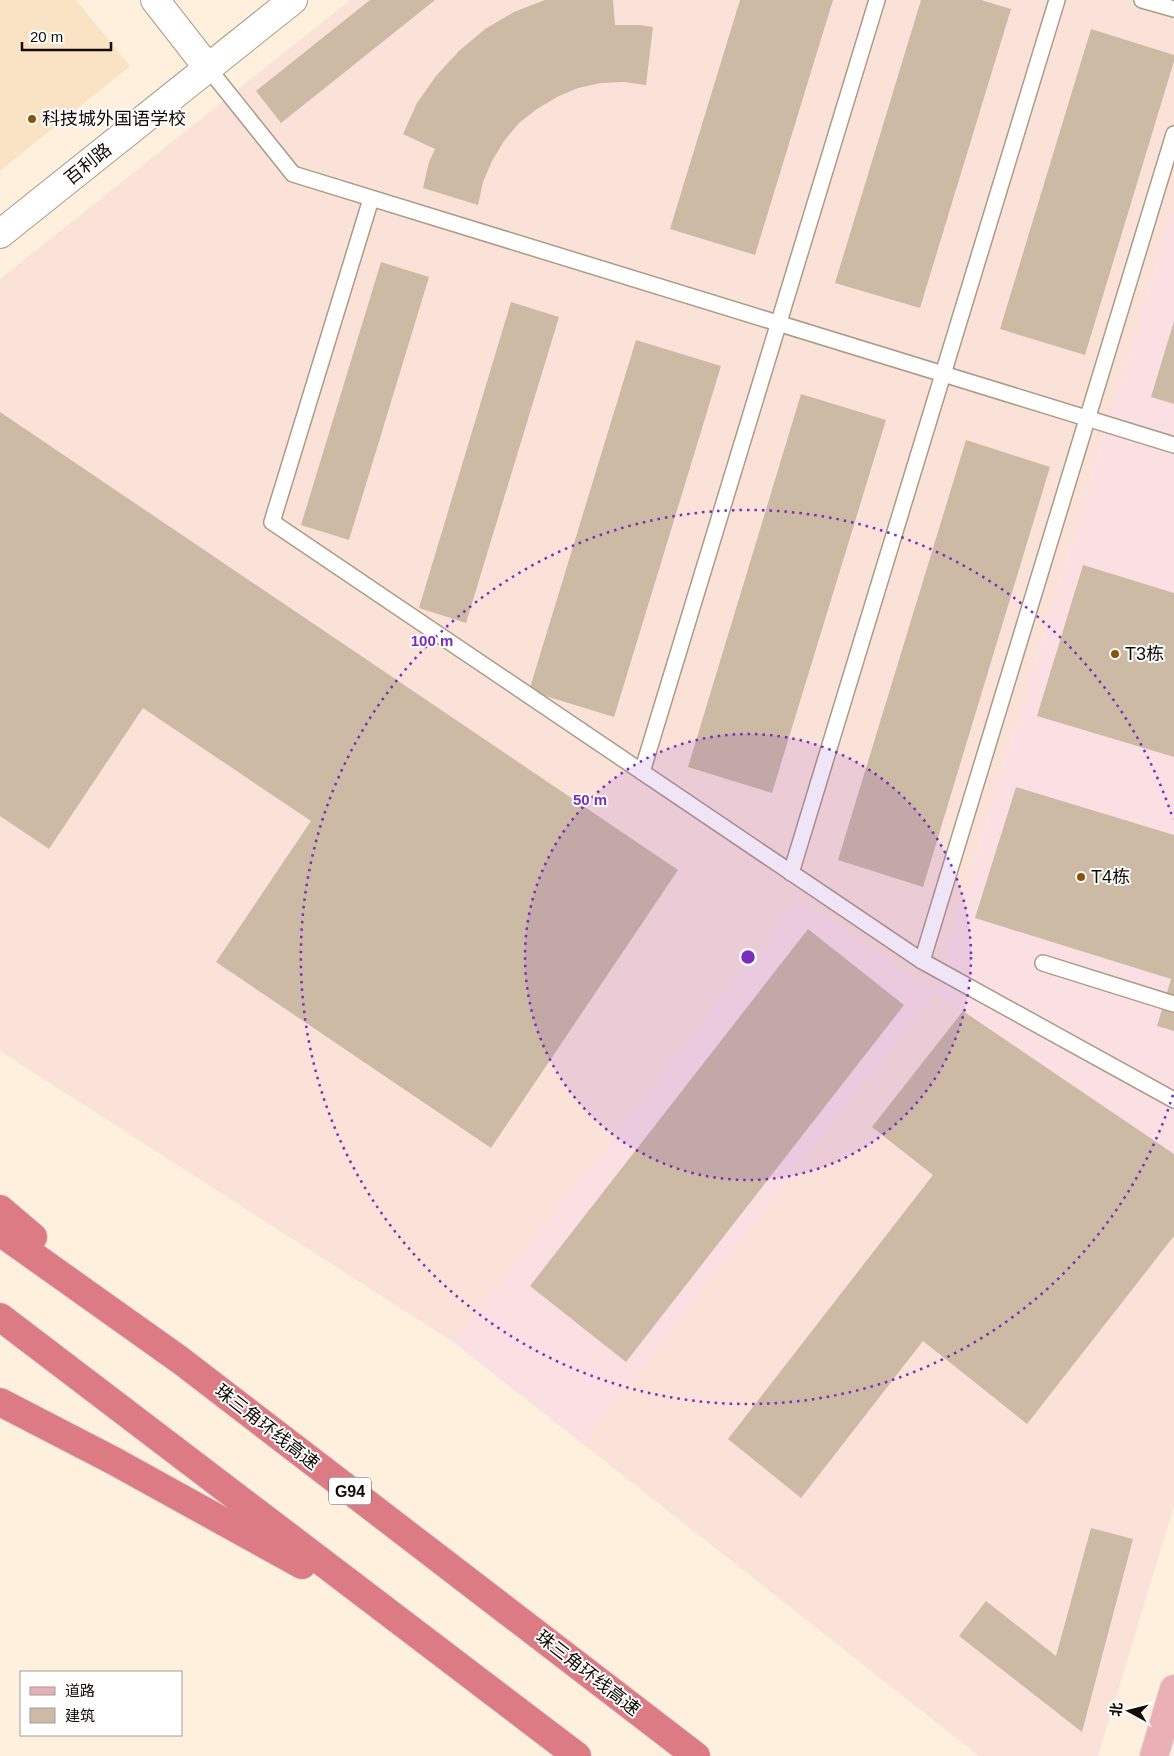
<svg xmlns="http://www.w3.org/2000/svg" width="1174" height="1756" font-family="Helvetica,'Noto Sans SC',sans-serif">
	<rect width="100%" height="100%" fill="#ffefdd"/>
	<path fill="#fbe0e3" d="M1174,208V1154L935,992L583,1444L453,1342L798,899L935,992Z"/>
	<path fill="#fbe2d9" d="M350,0H1174V208L935,992L1174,1154V1506L1098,1756H979L583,1444L935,992L798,899L453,1342L0,1051V279Z"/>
	<path fill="#fae2c4" d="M0,0H76L130,66L0,171Z"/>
	<g fill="#ccbaa4">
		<path d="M370,0H435L281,123L256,91Z"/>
		<path d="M545,0H613L615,25H640L653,27L646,85L624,82L601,83L578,88L557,97L537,109L519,123L504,141L492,161L483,182L478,205L423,188L429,162L435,149L403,134L417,103L436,76L459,51L485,29L514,12Z"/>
		<path d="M740,0H833L755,255L670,229Z"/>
		<path d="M921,0H981L1011,9L920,308L835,283Z"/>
		<path d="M1091,29L1174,55V61L1085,355L1000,329Z"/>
		<path d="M381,262L429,277L349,540L301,525Z"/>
		<path d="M511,302L559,317L466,623L419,608Z"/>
		<path d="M1174,321V404L1151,397Z"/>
		<path d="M636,340L721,366L614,717L529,691Z"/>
		<path d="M801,394L886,420L772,793L688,767Z"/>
		<path d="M0,412L678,870L491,1148L216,962L311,821L143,708L49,849L0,816Z"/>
		<path d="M966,440L1050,467L923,887L838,860Z"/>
		<path d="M1083,565L1174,593V757L1037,716Z"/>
		<path d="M1016,787L1174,835V1031L1157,1026L1171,979L975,918Z"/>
		<path d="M808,929L904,1005L626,1362L530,1286Z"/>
		<path d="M963,1011L1174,1154V1236L1027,1424L923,1341L801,1498L728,1439L933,1175L872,1127Z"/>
		<path d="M1091,1528L1133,1539L1082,1732L959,1636L986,1601L1056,1656Z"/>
	</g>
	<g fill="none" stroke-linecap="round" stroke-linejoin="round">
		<defs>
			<g id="lane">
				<path d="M1142,0L1174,9"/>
				<path d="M208,68L293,174L1174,445"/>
				<path d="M371,199L272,522L922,961L1174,1100"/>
				<path d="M642,772L877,0"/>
				<path d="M791,873L1057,0"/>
				<path d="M922,961L1174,134"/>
				<path d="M1043,963L1174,1004"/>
			</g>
			<g id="street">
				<path d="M155,0L208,68"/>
				<path d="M0,234L293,0"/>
			</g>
			<path id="primary" d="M1154,1756L1174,1689"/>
			<g id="highway">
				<path d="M0,1209L33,1237"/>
				<path d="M0,1232L180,1360L696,1756"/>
				<path d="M0,1317L577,1756"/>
				<path d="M0,1402L114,1461L302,1565"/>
			</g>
		</defs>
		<use href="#lane" stroke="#ac9b85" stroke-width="18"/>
		<use href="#street" stroke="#ac9b85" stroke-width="30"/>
		<use href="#primary" stroke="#dedddc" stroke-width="30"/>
		<use href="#highway" stroke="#dedddc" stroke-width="30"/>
		<use href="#lane" stroke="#fff" stroke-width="15"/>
		<use href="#street" stroke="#fff" stroke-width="28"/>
		<use href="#primary" stroke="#ebb0b5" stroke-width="28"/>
		<use href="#highway" stroke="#dd7b84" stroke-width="28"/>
	</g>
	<circle cx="748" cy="957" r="223" fill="#7b2cbf" fill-opacity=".12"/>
	<g fill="none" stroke="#7b2cbf" stroke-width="2.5" stroke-dasharray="2.5 5">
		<circle cx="748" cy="957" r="223"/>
		<path d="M1173 1095A447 447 0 1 1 1173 819"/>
	</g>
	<g fill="#8a5108" stroke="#fff" stroke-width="2">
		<circle cx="32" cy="119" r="5"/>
		<circle cx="1115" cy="654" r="5"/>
		<circle cx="1081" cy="877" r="5"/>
	</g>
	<g text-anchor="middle" stroke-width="4" stroke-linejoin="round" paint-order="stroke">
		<rect fill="#fff" stroke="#595550" stroke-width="1" x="329" y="1477.5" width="42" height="27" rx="4"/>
		<g font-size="16" font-weight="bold" fill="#120c05">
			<text x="350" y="1497">G94</text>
		</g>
		<g font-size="18" fill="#120c05" stroke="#fff" text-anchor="start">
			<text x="42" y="125">科技城外国语学校</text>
			<text x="1125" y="660">T3栋</text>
			<text x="1091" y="883">T4栋</text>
		</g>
		<g font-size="18" fill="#120c05" stroke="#fff">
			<text transform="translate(88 164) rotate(-39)" y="6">百利路</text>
			<text transform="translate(267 1427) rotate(38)" y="6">珠三角环线高速</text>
			<text transform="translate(588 1673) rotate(38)" y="6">珠三角环线高速</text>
		</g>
	</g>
	<circle cx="748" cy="957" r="8" fill="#7b2cbf" stroke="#fff" stroke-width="2.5"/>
	<g font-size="15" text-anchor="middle" font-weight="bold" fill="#7b2cbf" stroke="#fff" stroke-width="4" stroke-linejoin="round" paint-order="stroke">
		<text x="432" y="646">100 m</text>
		<text x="590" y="805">50 m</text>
	</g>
	<rect x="20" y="1671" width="162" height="65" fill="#ffffff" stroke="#a09e9b"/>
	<rect x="30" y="1687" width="25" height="8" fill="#ebb0b5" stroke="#a09e9b"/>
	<text x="65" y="1696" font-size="15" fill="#120c05">道路</text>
	<rect x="30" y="1708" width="25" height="15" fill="#ccbaa4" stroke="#a09e9b"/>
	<text x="65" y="1721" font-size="15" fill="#120c05">建筑</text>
	<g transform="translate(1129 1711) rotate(277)" stroke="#ffffff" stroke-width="4" paint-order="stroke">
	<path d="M0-4L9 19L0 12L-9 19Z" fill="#120c05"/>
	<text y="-8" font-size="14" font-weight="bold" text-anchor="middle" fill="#120c05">北</text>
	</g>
	<path d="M22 42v8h89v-8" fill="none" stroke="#120c05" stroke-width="2.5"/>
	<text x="30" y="42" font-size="15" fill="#120c05" stroke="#ffffff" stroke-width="4" paint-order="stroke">20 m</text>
</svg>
